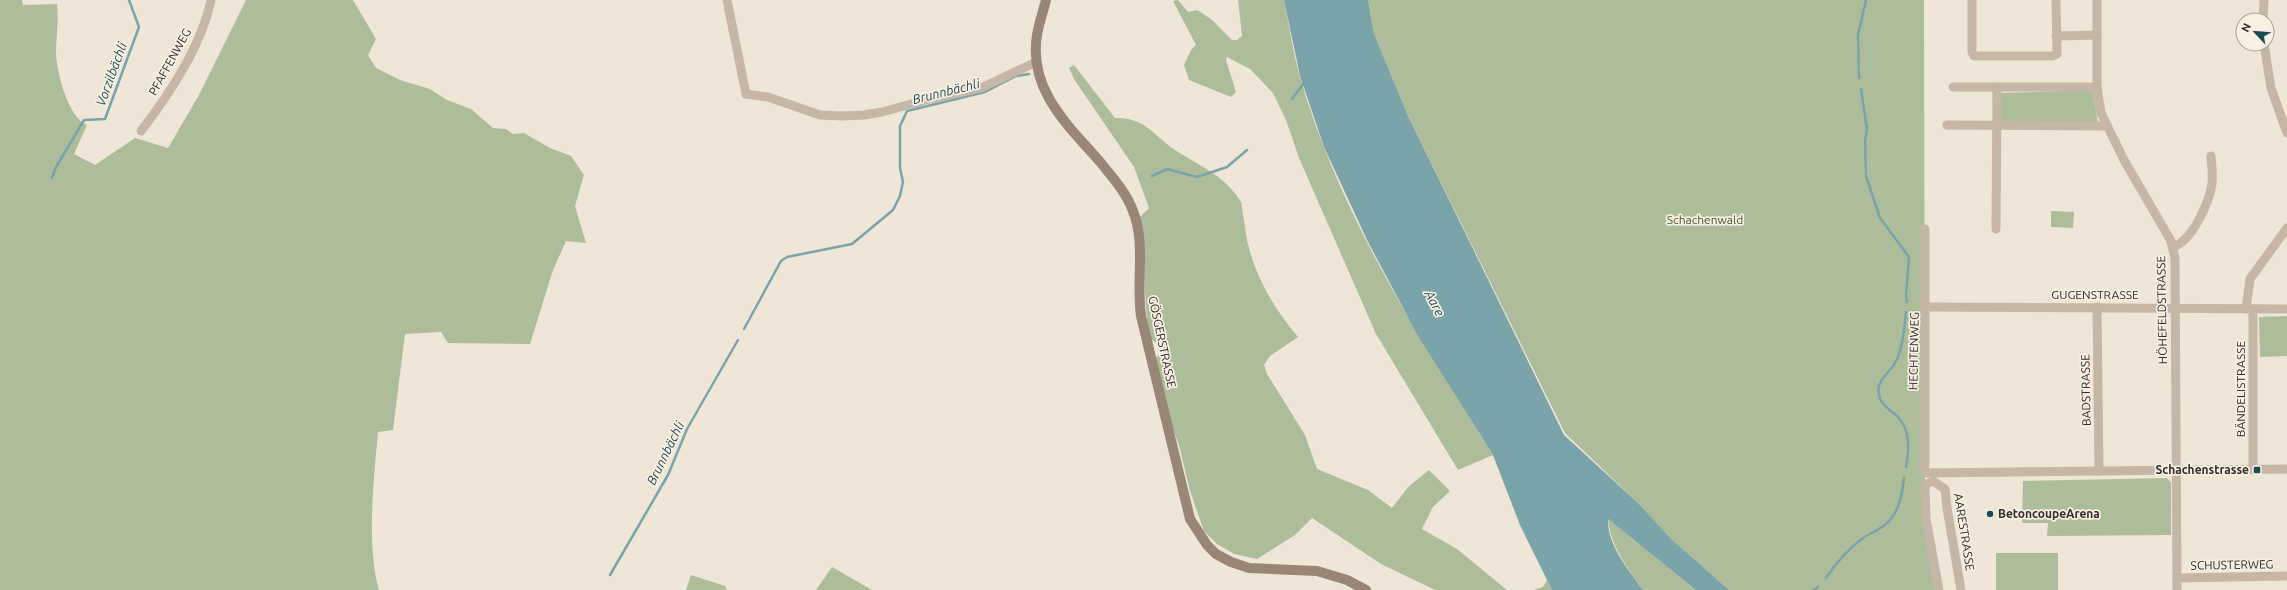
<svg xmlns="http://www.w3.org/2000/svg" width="2287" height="590" font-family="Ubuntu,sans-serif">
	<rect width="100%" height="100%" fill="#efe6d8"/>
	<g fill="#aebd99">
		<path d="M0,0H22L23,5L57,4C59,20 56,37 56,54C57,73 68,117 87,125L74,154L95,165L135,138L168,148L199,95L246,0H353L376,39L368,55L376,68L400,80L430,89L447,100L471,109L493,128L506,129L513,134L524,133L550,148L571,156L584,175L575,206L586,243L566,241L553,270L530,344L448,343L441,332L405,334L393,430L378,432C374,478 366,546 379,590H0Z"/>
		<path d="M1178,0L1188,12L1197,10L1211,19L1232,40H1237L1242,36L1238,0H1284C1289,25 1293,52 1300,77C1339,213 1418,336 1493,455L1458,470L1376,334L1299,158L1286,120L1273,93L1250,69L1227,57L1226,60L1236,92L1231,97L1189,80L1184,65L1191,50L1196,45L1173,1Z"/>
		<path d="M1368,0H1924L1925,485L1939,590H1729L1670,539L1637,502L1565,433L1409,118L1374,34Z"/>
		<path d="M1074,65L1115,118C1143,117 1152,133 1172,148C1197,165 1224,174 1241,202C1242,205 1246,237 1248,244C1256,278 1275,310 1298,337L1270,356L1264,365L1267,374L1305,435L1317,469L1368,490L1392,508L1409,486L1429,470L1450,491L1433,507L1422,529L1457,549L1507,590H1435L1381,564L1312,518L1295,535L1257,559L1234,554L1217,544L1204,531L1190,491L1179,445L1171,424L1154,358L1164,353L1163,347L1150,339C1142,298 1147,257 1140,217L1149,208L1134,167L1074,79L1069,68Z"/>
		<path d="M2093,90L2098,124L2000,123V93Z"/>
		<path d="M2051,211L2074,212L2073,228L2051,227Z"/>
		<path d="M2287,316V356L2260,357L2259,317Z"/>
		<path d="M2167,478L2171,483V535L2047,536L2048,523H2022L2023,481Z"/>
		<path d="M1608,519L1696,590H1643C1628,568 1610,546 1608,519Z"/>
		<rect x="1996" y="553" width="62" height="37"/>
		<path d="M832,567L872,590H816Z"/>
		<path d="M691,575L725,586L727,590H686Z"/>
		<path d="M1547,580L1552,590H1533L1543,587Z"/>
	</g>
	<path fill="#78a4aa" d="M1284,0H1368L1374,34L1409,118L1564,435L1637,502L1671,539L1729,590H1696L1608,519C1607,545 1629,570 1643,590H1552L1520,525L1493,455L1418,336L1367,240L1324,147L1300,76Z"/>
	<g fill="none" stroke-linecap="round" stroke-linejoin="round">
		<g stroke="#78a4aa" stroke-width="2.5">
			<path d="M1859,78L1858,35L1866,0"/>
			<path d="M1861,89L1867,129L1865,141L1866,176L1880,218L1909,257L1906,295L1907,302"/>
			<path d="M1292,99L1304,83"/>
			<path d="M1152,176L1167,169L1197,177L1227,167L1247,150"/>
			<path d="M52,178L56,167L84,120L105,119L139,27L129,0"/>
			<path d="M744,329L781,261L787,257L852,244L893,210L900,196L903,182L900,168V126L907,111L985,92L1016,76L1029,74"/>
			<path d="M1906,467C1909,450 1911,431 1898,417C1891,410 1880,405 1879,394C1876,380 1889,374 1895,363C1903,349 1904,328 1906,312"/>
			<path d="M610,575L668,475L687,429L738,340"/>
			<path d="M1826,578C1836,563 1848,549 1863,538C1869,534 1876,531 1882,527C1898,517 1902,496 1904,478"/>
			<path d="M1814,590L1818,587"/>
		</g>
		<g stroke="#c6b6a5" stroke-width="9">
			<path d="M727,0L746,94L768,97L820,115L841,116L864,115L882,112L933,98L981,88L1036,62"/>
			<path d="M1972,0V52L1974,56H2053L2057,54L2056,0"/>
			<path d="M2097,0V87L2101,113L2124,160L2171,241L2175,258L2177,590"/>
			<path d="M2263,20L2264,0"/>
			<path d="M2056,36L2097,35"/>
			<path d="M2264,44L2271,88L2287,133"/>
			<path d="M1953,87H2097"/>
			<path d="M1947,125L2106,126"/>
			<path d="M141,131C170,93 201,47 211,0"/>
			<path d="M1925,229V473L2287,469"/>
			<path d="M1996,229L1997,87"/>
			<path d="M2173,247C2192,241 2209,203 2212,184C2213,175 2212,165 2211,156"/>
			<path d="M1926,307L2287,309"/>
			<path d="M2097,307L2099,471"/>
			<path d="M2246,309L2250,279L2287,228"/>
			<path d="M2253,309V470"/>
			<path d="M2177,578L2287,576"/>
			<path d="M1939,590L1926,519L1925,485L1933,481L1945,489L1947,508L1961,590"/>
		</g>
		<path stroke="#998676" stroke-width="10" d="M1046,0C1043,12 1039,23 1037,35C1028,90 1068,125 1101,163C1113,178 1126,192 1133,211C1146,243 1136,282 1141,316L1190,519L1207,545L1216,554L1231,562L1249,568L1317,571L1347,580L1366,590"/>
	</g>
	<g fill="#1e4a51" stroke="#f7f0e3" stroke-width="1.5">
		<rect x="2253" y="466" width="8" height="8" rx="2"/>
		<circle cx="1990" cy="514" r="4"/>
	</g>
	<g text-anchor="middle" stroke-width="3.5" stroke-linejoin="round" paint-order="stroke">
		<g font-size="12" fill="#322a26" stroke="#f7f0e3">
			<text transform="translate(170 62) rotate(-61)" y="4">PFAFFENWEG</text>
			<text x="2095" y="299">GUGENSTRASSE</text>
			<text transform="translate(2162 310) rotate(-91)" y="4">HÖHEFELDSTRASSE</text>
			<text transform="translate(1162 342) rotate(78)" y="4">GÖSGERSTRASSE</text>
			<text transform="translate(1914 351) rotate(-89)" y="4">HECHTENWEG</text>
			<text transform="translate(2241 389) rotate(-90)" y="4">BÄNDELISTRASSE</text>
			<text transform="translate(2086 390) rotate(-91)" y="4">BADSTRASSE</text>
			<text transform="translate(1964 532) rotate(81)" y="4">AARESTRASSE</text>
			<text transform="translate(2232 565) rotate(-1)" y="4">SCHUSTERWEG</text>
		</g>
		<g font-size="12" fill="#3f4f2b" stroke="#f7f0e3">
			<text x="1705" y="224">Schachenwald</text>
		</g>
		<g font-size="12" font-weight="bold" fill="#322a26" stroke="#f7f0e3" text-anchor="end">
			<text x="2249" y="474">Schachenstrasse</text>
			<text x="1998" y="518" text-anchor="start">BetoncoupeArena</text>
		</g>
		<g font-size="13" font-style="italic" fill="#1e4a51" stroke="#f7f0e3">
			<text transform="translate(111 74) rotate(-70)" y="5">Vorzilbächli</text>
			<text transform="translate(946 91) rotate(-14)" y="5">Brunnbächli</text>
			<text transform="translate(1435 303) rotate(62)" y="5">Aare</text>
			<text transform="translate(665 453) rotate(-64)" y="5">Brunnbächli</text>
		</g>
	</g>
	<g transform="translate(2255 32) rotate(296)"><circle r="19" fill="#f7f0e3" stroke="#a8a197"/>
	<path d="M0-3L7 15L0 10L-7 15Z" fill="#1e4a51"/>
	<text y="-6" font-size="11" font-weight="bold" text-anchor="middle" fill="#322a26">N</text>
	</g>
</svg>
